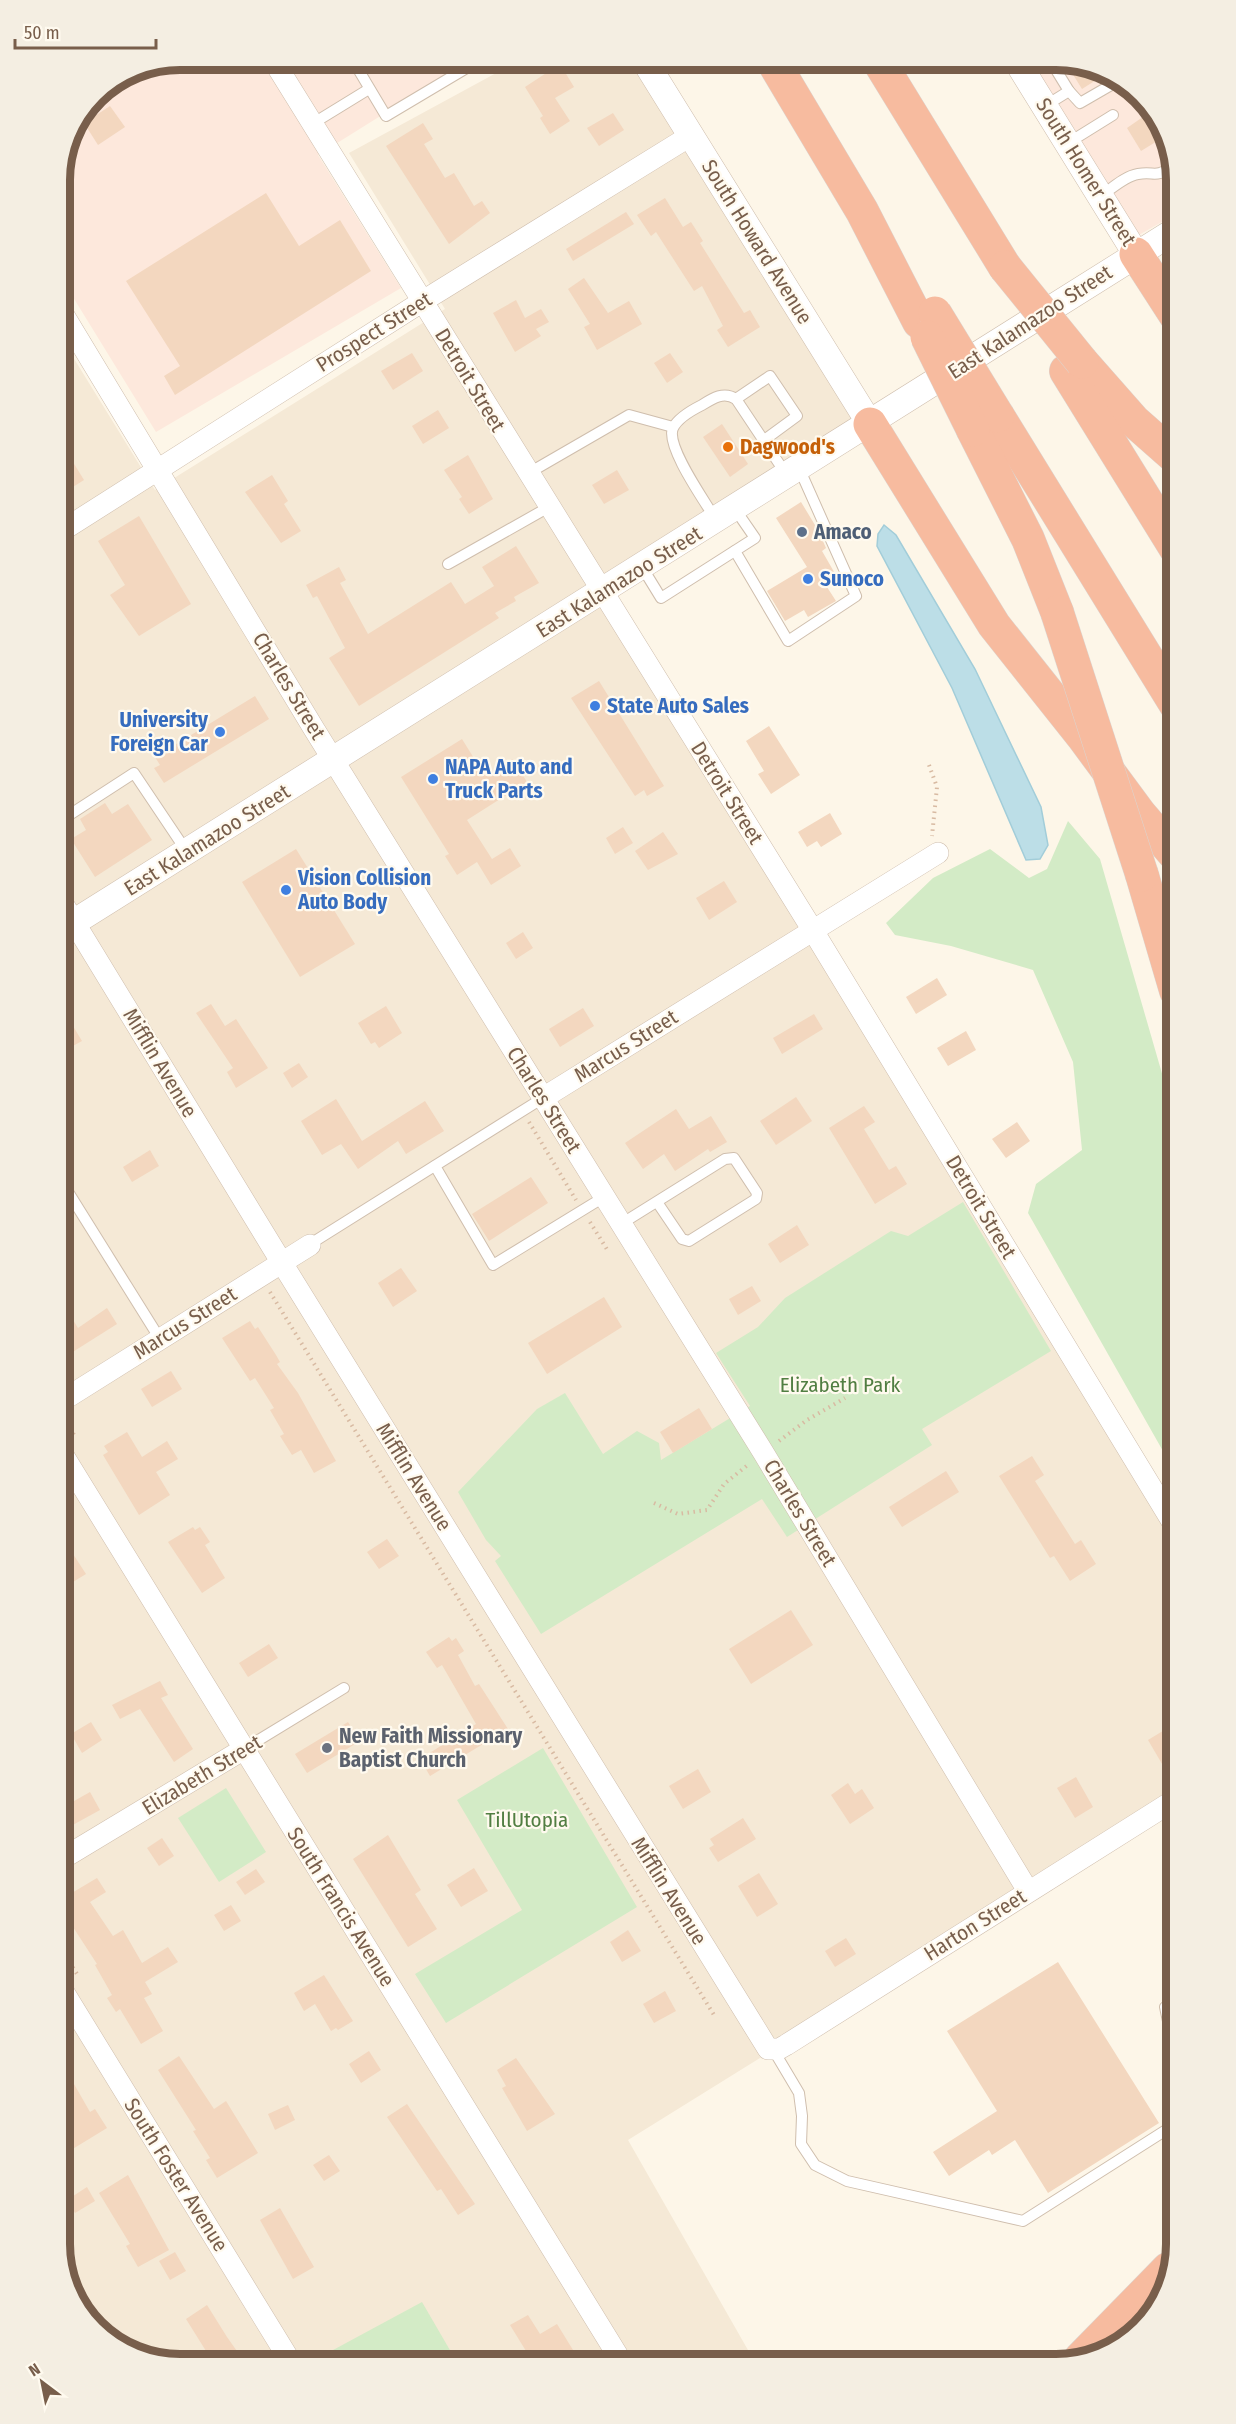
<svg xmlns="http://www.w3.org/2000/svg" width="1236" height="2424" font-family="'Fira Sans Condensed',sans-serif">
	<rect width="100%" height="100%" fill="#fdf6e8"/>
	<path fill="#f5e9d6" d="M520,60H644L870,424L602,592L812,929L1176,1543V1800L628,2140L756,2364H172L107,2339L69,2290L60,2244V336L155,490L445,309L349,153Z"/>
	<g fill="#fde8dc">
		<path d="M180,60H470L318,155L401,288L156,432L60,276V172L72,127L95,95L134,69Z"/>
		<path d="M1026,60H1064L1129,85L1167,134L1176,180V214L1137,236Z"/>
	</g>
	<g fill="#d3ebc6">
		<path d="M1068,821L1100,859L1176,1122V1474L1028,1213L1036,1184L1082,1150L1073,1062L1033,970L951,946L895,935L886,923L933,878L990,849L1029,878L1047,869Z"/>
		<path d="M963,1202L1051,1351L922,1429L932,1445L787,1537L762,1499L541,1634L495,1561L501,1556L486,1540L458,1492L537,1409L565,1393L603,1454L637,1431L659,1443L661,1460L750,1406L716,1353L758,1327L785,1298L891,1231L908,1236Z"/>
		<path d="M543,1748L637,1907L446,2023L415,1974L522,1910L457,1800Z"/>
		<path d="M226,1788L266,1852L219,1882L178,1818Z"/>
		<path d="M422,2302L458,2364L309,2363Z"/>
	</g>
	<path fill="#bcdee7" stroke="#a2cdd9" stroke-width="1.5" d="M884,525L896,535L975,669L1041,807L1048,845L1040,859L1026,860L952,688L877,546L878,534Z"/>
	<g fill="#f3d7bf">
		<path d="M1064,60L1084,68L1104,75L1082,89Z"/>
		<path d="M560,64L574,87L555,98L570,121L550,134L540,118L543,116L525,87Z"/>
		<path d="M110,106L125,127L98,145L84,123Z"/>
		<path d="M1150,112L1167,135L1141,151L1127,128Z"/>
		<path d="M613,113L624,130L599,146L587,128Z"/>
		<path d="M423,123L433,139L424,144L445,178L454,173L474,206L482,201L490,213L449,244L386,146Z"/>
		<path d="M266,193L299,246L340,220L371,271L175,395L164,376L180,366L126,281Z"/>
		<path d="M665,198L683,227L691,222L703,241L700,243L744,313L750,310L760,327L728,347L717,330L723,326L702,286L694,291L656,232L651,236L637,215Z"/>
		<path d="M626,212L634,224L573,261L566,249Z"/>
		<path d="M584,278L608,313L629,301L642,324L597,350L584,327L590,324L568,289Z"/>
		<path d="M516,300L525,318L541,309L549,322L536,329L541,336L515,352L493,313Z"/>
		<path d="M412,353L423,371L393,390L381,371Z"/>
		<path d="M670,353L683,372L667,383L654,363Z"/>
		<path d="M438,410L449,428L423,444L412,426Z"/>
		<path d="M722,424L748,464L730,477L703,437Z"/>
		<path d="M60,441L84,480L60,495Z"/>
		<path d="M468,455L493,499L469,514L459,499L462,497L444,470Z"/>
		<path d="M617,470L629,490L604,504L592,485Z"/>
		<path d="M272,475L288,501L284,504L301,531L281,543L245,492Z"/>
		<path d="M801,502L818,530L826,548L822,551L837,577L825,584L836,601L808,617L804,610L785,621L767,591L807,567L776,518Z"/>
		<path d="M139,516L191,604L139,636L110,595L125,585L98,541Z"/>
		<path d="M516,546L539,583L514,597L516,601L495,613L499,618L359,706L329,658L345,648L317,596L313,598L306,585L339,567L346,580L340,583L368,634L451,582L465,604L494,586L482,567Z"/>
		<path d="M599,681L664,786L647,796L644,790L635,796L571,698Z"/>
		<path d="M255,696L269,719L164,783L154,768L160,765L155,757Z"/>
		<path d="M769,726L800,775L771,794L758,774L764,771L746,741Z"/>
		<path d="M462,739L485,776L513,759L527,782L467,820L492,859L510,848L521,866L491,885L477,862L457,875L445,856L449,854L401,777Z"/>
		<path d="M105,803L112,814L128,804L152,840L95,877L71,839L86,830L80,819Z"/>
		<path d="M830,813L842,834L821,847L817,841L807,847L798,832Z"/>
		<path d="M623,827L633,843L615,854L606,838Z"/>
		<path d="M663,832L678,854L648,870L635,851Z"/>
		<path d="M296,849L355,944L300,977L242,882Z"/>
		<path d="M724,881L737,902L709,920L696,898Z"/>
		<path d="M523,932L533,948L516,959L506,943Z"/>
		<path d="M937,978L947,995L916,1014L906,997Z"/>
		<path d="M211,1004L225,1026L236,1019L268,1068L236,1088L227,1072L233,1068L196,1013Z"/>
		<path d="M386,1006L402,1033L379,1048L375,1042L371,1044L358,1023Z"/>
		<path d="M583,1008L594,1026L560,1047L549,1029Z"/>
		<path d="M814,1014L823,1029L782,1054L773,1038Z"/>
		<path d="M70,1021L82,1041L60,1053V1027Z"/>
		<path d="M966,1031L976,1050L948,1066L937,1048Z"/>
		<path d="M299,1063L308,1077L292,1088L283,1073Z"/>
		<path d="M796,1097L812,1121L776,1145L760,1121Z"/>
		<path d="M336,1099L362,1141L425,1101L444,1131L406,1154L398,1141L358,1169L341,1144L322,1155L301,1121Z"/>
		<path d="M864,1106L875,1122L864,1129L889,1170L896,1166L907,1184L875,1204L829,1128Z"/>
		<path d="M676,1109L689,1129L711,1116L727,1142L710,1152L708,1149L675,1171L664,1154L643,1169L625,1143Z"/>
		<path d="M1017,1122L1030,1141L1006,1158L992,1139Z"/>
		<path d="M150,1150L159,1166L132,1182L123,1167Z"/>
		<path d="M531,1177L548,1203L489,1241L472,1214Z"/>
		<path d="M797,1225L809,1245L780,1263L768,1244Z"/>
		<path d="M401,1268L417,1291L393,1307L378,1283Z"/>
		<path d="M752,1286L761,1301L738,1315L729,1299Z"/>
		<path d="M604,1297L622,1327L547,1374L528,1343Z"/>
		<path d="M60,1299L78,1328L107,1308L117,1324L60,1360Z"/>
		<path d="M250,1321L255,1329L258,1327L276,1355L280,1362L277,1364L298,1393L336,1461L314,1473L301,1450L292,1455L280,1436L284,1434L270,1410L274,1408L255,1378L250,1381L222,1338Z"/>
		<path d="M171,1371L182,1389L152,1407L141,1389Z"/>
		<path d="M699,1408L712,1429L673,1453L660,1432Z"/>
		<path d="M127,1432L142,1457L167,1441L178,1459L156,1472L170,1495L139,1515L103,1455L108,1452L104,1446Z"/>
		<path d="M1032,1456L1044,1475L1035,1481L1075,1544L1081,1540L1096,1564L1070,1581L1054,1556L1050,1558L999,1476Z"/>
		<path d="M946,1471L959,1492L902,1527L889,1507Z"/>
		<path d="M193,1527L195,1530L200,1527L210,1542L205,1545L225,1578L202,1593L168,1542Z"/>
		<path d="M60,1534L86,1574L68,1585L60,1574Z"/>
		<path d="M387,1539L399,1556L379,1569L367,1552Z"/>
		<path d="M791,1610L813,1645L751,1684L729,1649Z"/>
		<path d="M449,1637L452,1641L456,1638L464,1651L458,1655L475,1686L479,1684L508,1729L430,1776L420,1759L476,1724L442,1665L437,1668L426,1652Z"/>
		<path d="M269,1644L278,1658L248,1677L239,1663Z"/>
		<path d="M160,1681L168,1695L161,1698L193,1749L174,1762L140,1709L120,1719L112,1705Z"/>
		<path d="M91,1722L102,1740L82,1753L71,1734Z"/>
		<path d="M348,1722L360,1741L307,1773L295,1754Z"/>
		<path d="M1176,1723V1762L1165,1769L1148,1740Z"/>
		<path d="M698,1769L711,1792L683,1809L669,1786Z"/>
		<path d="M1076,1777L1093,1807L1075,1818L1057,1788Z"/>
		<path d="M848,1783L855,1794L862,1789L874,1808L850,1824L831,1795Z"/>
		<path d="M90,1792L100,1810L60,1832V1809Z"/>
		<path d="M743,1818L756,1839L718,1862L709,1848L714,1845L710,1839Z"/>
		<path d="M388,1835L421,1890L415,1894L437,1929L408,1947L353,1859Z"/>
		<path d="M162,1838L174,1856L159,1866L147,1848Z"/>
		<path d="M474,1868L488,1891L461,1907L447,1885Z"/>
		<path d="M256,1869L265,1882L245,1895L236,1882Z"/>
		<path d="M759,1873L778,1904L757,1917L738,1886Z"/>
		<path d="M97,1878L106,1892L90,1902L113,1936L123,1930L142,1963L168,1947L178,1962L145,1982L152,1994L144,1998L163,2031L141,2044L120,2009L116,2012L107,1998L112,1995L95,1965L97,1964L60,1907V1900Z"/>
		<path d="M231,1905L241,1921L224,1931L214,1915Z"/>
		<path d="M628,1930L641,1951L622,1962L610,1942Z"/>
		<path d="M846,1938L856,1954L835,1967L825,1951Z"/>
		<path d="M1058,1962L1159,2123L1048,2193L1015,2140L992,2155L989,2150L949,2176L933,2152L997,2111L947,2031Z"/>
		<path d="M324,1975L353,2021L338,2030L336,2028L331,2031L315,2004L304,2011L294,1993Z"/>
		<path d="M665,1991L676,2011L654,2023L643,2004Z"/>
		<path d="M369,2051L381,2070L361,2083L349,2064Z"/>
		<path d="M179,2056L214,2109L226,2101L258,2153L217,2178L206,2160L210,2158L193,2131L196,2130L158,2070Z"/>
		<path d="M516,2058L555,2114L527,2131L502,2088L506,2086L497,2070Z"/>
		<path d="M74,2084L90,2112L95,2109L107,2128L71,2150L60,2132V2092Z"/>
		<path d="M407,2104L475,2204L458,2215L441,2189L437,2191L387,2117Z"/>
		<path d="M288,2105L295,2120L275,2130L268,2114Z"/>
		<path d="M329,2155L340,2171L324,2181L313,2165Z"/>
		<path d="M128,2175L169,2250L138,2267L126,2246L130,2244L99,2193Z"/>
		<path d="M87,2187L95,2201L75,2213L67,2200Z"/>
		<path d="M280,2208L314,2267L293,2279L260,2220Z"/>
		<path d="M175,2252L186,2271L170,2280L159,2261Z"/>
		<path d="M207,2305L227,2337L246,2364H186L206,2351L186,2319Z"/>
		<path d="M528,2315L540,2334L557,2324L573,2350L550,2364H534L510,2325Z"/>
	</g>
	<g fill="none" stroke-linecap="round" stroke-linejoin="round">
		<defs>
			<g id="service">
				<path d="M373,60L358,69L386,116L480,60"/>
				<path d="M1050,60L1069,91"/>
				<path d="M1045,106L1069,91L1080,103L1118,81"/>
				<path d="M312,124L369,89"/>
				<path d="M1068,143L1113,115"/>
				<path d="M1101,196C1111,189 1125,176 1138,174C1156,171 1154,179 1173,166"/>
				<path d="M736,399L770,376L797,416L763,441"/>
				<path d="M527,474L629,415L673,427"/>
				<path d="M716,520C706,503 665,446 673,428C678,418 692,410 702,405C713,398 724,391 736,399L786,474"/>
				<path d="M735,551L788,641L856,596L799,468"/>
				<path d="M448,564L549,507"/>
				<path d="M642,567L661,598L755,538L735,509"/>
				<path d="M60,821L134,773L187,852"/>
				<path d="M435,1166L493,1265L604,1197"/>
				<path d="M60,1179L160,1339"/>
				<path d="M621,1224L725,1159L734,1158L757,1193L756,1199L689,1241L682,1239L657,1202"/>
				<path d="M315,1241L543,1098"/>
				<path d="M244,1749L344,1688"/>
				<path d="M1165,2007L1176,2059"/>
				<path d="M774,2051L799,2093L802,2116L801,2144L815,2165L847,2181L1023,2221L1174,2125L1176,2121"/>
			</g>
			<g id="minor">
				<path d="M273,60L812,929L1176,1528"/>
				<path d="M60,309L314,729L763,1452L1028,1891"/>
				<path d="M60,532L423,301L690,136"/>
				<path d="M60,899L282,1263L768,2049H779L786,2045L1176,1799"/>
				<path d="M543,1098L938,853"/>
				<path d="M60,1402L310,1245"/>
				<path d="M60,1450L623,2364"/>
				<path d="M60,1860L244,1749"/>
				<path d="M60,1986L292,2364"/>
			</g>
			<g id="tertiary">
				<path d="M644,60L870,424"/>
				<path d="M1016,60L1136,254"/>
				<path d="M60,931L1176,230"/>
			</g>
			<g id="motorway">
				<path d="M772,60L862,211L919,322"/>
				<path d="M878,60L1005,267"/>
				<path d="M1136,254L1176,316"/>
				<path d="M1082,362L1134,421L1176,458"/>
				<path d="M1066,371L1176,549"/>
				<path d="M998,416L1176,705"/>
				<path d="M870,424L994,625L1083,737L1140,814L1176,856"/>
				<path d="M973,430L1028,539L1057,612"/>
				<path d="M1142,875L1176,991"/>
				<path d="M1080,2359L1168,2269"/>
			</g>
		</defs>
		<use href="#service" stroke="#cfbead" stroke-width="12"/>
		<use href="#minor" stroke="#cfbead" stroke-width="22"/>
		<use href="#tertiary" stroke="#cfbead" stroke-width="27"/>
		<use href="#motorway" stroke="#dcd5d0" stroke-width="34"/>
		<g stroke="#d8baa2" stroke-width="4" stroke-dasharray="1.5 4.5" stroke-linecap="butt">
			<path d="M929,765L937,787L932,836"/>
			<path d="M60,962L72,954"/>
			<path d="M529,1122L576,1200"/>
			<path d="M590,1222L608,1251"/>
			<path d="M270,1292L714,2015"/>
			<path d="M64,1418L74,1435"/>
			<path d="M60,1427L68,1423"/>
			<path d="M779,1441L807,1420L845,1398"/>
			<path d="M654,1503L678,1514L707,1510L724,1484L749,1464"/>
			<path d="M60,1947L77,1974"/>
		</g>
		<use href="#service" stroke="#fff" stroke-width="10"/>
		<use href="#minor" stroke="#fff" stroke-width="21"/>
		<use href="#tertiary" stroke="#fff" stroke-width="26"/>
		<use href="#motorway" stroke="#f7bb9f" stroke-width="33"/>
		<defs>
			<g id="motorway-bridge">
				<path d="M1005,267L1082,362"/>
				<path d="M935,313L998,416"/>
				<path d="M927,337L973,430"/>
				<path d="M1057,612L1142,875"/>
			</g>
		</defs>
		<use href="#motorway-bridge" stroke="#dcd5d0" stroke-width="34" stroke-linecap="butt"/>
		<use href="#motorway-bridge" stroke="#f7bb9f" stroke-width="33"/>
	</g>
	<circle fill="#e8710a" stroke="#fffaef" stroke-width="2" cx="728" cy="447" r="6"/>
	<circle fill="#5c6f8a" stroke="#fffaef" stroke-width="2" cx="802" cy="532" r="6"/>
	<g fill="#3f7fe0" stroke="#fffaef" stroke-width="2">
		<circle cx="808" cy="579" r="6"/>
		<circle cx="595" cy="706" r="6"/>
		<circle cx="220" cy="732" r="6"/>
		<circle cx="433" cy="779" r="6"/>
		<circle cx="286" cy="890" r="6"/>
	</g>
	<circle fill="#6b7280" stroke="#fffaef" stroke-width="2" cx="327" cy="1748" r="6"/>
	<g text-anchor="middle" stroke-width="4.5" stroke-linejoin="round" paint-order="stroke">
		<g font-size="21" fill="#785e4b" stroke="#fffaef">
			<text transform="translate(1086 172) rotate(58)" y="7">South Homer Street</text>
			<text transform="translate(757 242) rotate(58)" y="7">South Howard Avenue</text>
			<text transform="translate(1030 322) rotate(-33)" y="7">East Kalamazoo Street</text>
			<text transform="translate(374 332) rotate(-32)" y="7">Prospect Street</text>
			<text transform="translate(470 380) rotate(59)" y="7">Detroit Street</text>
			<text transform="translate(619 582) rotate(-32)" y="7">East Kalamazoo Street</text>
			<text transform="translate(289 686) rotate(59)" y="7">Charles Street</text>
			<text transform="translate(727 793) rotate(58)" y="7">Detroit Street</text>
			<text transform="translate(207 840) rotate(-32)" y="7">East Kalamazoo Street</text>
			<text transform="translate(626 1046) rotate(-32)" y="7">Marcus Street</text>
			<text transform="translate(160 1063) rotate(59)" y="7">Mifflin Avenue</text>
			<text transform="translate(544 1100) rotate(58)" y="7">Charles Street</text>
			<text transform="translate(981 1207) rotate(59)" y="7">Detroit Street</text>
			<text transform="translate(185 1323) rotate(-32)" y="7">Marcus Street</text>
			<text transform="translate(414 1477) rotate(58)" y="7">Mifflin Avenue</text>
			<text transform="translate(800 1513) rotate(59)" y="7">Charles Street</text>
			<text transform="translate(202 1775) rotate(-31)" y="7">Elizabeth Street</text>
			<text transform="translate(669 1891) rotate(58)" y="7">Mifflin Avenue</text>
			<text transform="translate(341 1907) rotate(58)" y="7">South Francis Avenue</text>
			<text transform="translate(975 1925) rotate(-32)" y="7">Harton Street</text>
			<text transform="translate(176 2175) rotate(58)" y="7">South Foster Avenue</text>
		</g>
		<g font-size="21" font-weight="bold" fill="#c56008" stroke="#fffaef" text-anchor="start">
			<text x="740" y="454">Dagwood's</text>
		</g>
		<g font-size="21" font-weight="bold" fill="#4e5e75" stroke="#fffaef" text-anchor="start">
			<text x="814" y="539">Amaco</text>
		</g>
		<g font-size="21" font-weight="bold" fill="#366cbe" stroke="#fffaef" text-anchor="start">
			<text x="820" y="586">Sunoco</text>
			<text x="607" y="713">State Auto Sales</text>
			<text x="208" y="727" text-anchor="end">University<tspan x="208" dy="24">Foreign Car</tspan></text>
			<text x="445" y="774">NAPA Auto and<tspan x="445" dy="24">Truck Parts</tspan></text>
			<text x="298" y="885">Vision Collision<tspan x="298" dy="24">Auto Body</tspan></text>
		</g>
		<g font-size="21" fill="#517e42" stroke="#fffaef">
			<text x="840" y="1392">Elizabeth Park</text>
			<text x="527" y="1827">TillUtopia</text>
		</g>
		<g font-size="21" font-weight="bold" fill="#5b616d" stroke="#fffaef" text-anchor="start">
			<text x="339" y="1743">New Faith Missionary<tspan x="339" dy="24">Baptist Church</tspan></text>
		</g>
	</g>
	<path d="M0 0H1236V2424H0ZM180 70H1056A110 110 0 0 1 1166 180V2244A110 110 0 0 1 1056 2354H180A110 110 0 0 1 70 2244V180A110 110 0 0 1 180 70Z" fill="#f4eee2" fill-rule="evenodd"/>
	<path fill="none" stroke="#785e4b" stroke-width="8" d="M180 70H1056A110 110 0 0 1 1166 180V2244A110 110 0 0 1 1056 2354H180A110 110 0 0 1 70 2244V180A110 110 0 0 1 180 70Z"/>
	<g transform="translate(42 2382) rotate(328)" stroke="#fffaef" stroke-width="4.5" paint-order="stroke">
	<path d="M0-4.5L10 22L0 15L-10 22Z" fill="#785e4b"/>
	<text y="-9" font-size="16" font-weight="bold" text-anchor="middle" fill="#785e4b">N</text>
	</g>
	<path d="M15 39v9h141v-9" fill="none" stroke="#785e4b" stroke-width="3"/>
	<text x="24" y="39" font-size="18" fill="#785e4b" stroke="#fffaef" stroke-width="4.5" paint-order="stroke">50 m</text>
</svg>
